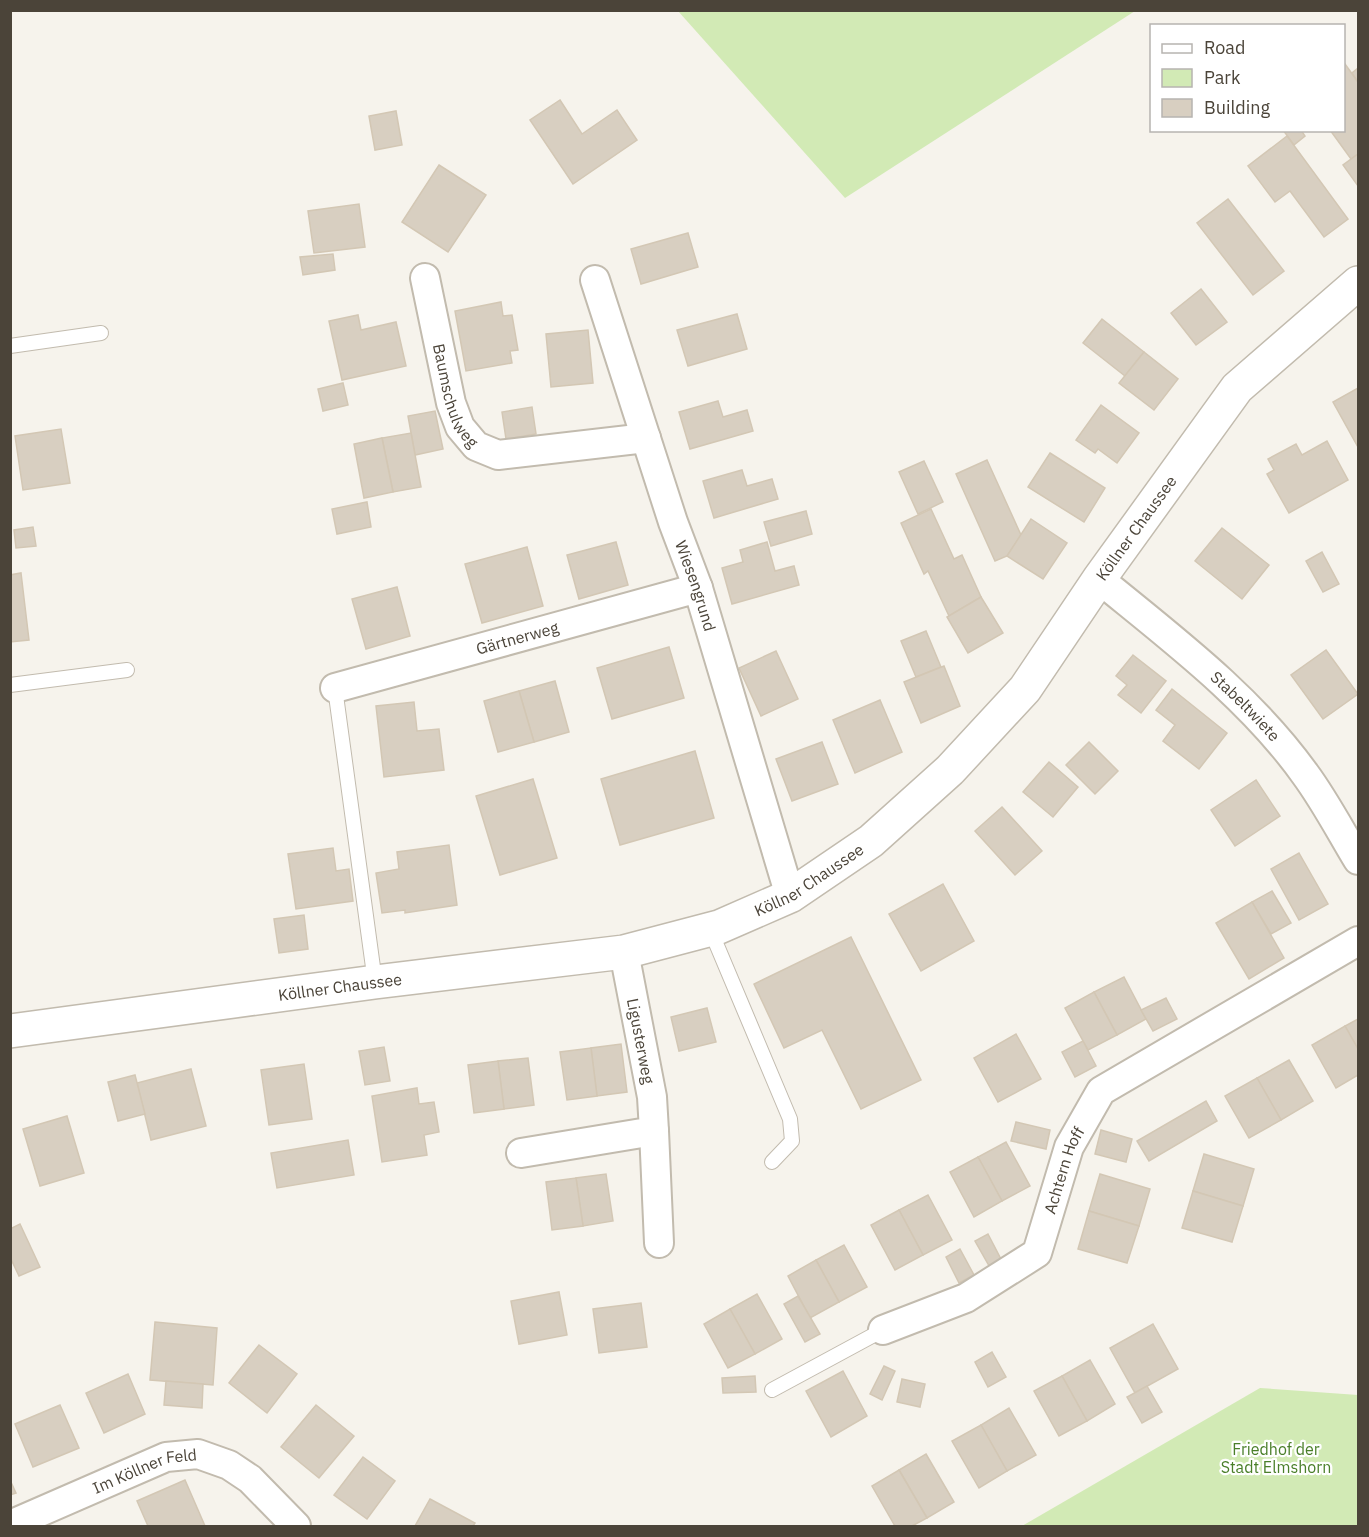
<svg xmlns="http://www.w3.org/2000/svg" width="1369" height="1537" font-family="'IBM Plex Sans',sans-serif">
	<rect width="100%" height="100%" fill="#f6f3ec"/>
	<g fill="#d2eab5">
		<path d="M678,11H1135L845,198Z"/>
		<path d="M1260,1388L1358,1395V1526H1022Z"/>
	</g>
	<g fill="#d8cfc1" stroke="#d3c7b4" stroke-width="1.5">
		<path d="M1345,64L1358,82V154L1351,159L1330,130H1344V65Z"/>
		<path d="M1358,68V82L1352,73Z"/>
		<path d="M560,100L582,134L617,110L637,140L573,184L530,120Z"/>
		<path d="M396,111L402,145L375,150L369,116Z"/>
		<path d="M1283,130H1301L1305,136L1294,145Z"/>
		<path d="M1287,136L1348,219L1324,237L1290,191L1275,202L1248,166Z"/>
		<path d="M1358,154V186L1343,165Z"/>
		<path d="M439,165L486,195L448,252L402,222Z"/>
		<path d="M1228,199L1284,271L1253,295L1197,223Z"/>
		<path d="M359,204L365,247L314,253L308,211Z"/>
		<path d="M688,233L698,267L641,284L631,249Z"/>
		<path d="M333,254L335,270L303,275L300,257Z"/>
		<path d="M1201,289L1227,322L1196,345L1171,313Z"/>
		<path d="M501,302L503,316L512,315L518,350L510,351L512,363L466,371L455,311Z"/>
		<path d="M737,314L747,349L688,366L677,330Z"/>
		<path d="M358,315L361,330L396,322L406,366L342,380L329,321Z"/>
		<path d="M1102,319L1144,352L1125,376L1083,343Z"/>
		<path d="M588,330L593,383L551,387L546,334Z"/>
		<path d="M1144,352L1178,379L1154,410L1119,383Z"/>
		<path d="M343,383L348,405L323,411L318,389Z"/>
		<path d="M1358,388V447L1333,402Z"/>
		<path d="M718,401L723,417L747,410L753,431L690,449L679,412Z"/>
		<path d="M1101,405L1139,433L1117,463L1098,449L1095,453L1076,440Z"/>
		<path d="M532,407L536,434L506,439L502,412Z"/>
		<path d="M435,411L443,449L415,455L408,416Z"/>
		<path d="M61,429L70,483L23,490L15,436Z"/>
		<path d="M411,433L421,487L393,492L382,438Z"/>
		<path d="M382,438L393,492L364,498L354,444Z"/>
		<path d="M1327,441L1348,480L1289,513L1267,474L1274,470L1268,459L1296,444L1302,455Z"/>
		<path d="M1050,453L1105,488L1084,522L1028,487Z"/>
		<path d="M987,460L1021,535L1007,556L995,561L956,474Z"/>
		<path d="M924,461L943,502L918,514L899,472Z"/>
		<path d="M742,470L747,486L772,479L778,499L714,518L703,481Z"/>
		<path d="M367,502L371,527L337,534L332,509Z"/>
		<path d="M931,509L954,559L962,555L981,597L949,616L928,571L924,574L901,523Z"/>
		<path d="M806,511L812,534L771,546L764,522Z"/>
		<path d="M1031,519L1067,543L1043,579L1007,556Z"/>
		<path d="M33,527L36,546L16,548L14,530Z"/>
		<path d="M1222,528L1269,565L1242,599L1195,561Z"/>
		<path d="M616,542L628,585L579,599L567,555Z"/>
		<path d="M767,542L775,571L794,566L799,585L732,604L722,568L743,562L740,550Z"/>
		<path d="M527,547L543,606L482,623L465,564Z"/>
		<path d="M1322,552L1339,584L1323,592L1306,561Z"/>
		<path d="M21,573L29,640L10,642V575Z"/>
		<path d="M397,587L410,636L366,649L352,599Z"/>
		<path d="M981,597L1003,633L968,653L947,617Z"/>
		<path d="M926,631L941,667L916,677L901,641Z"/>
		<path d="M669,647L684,698L612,719L597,668Z"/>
		<path d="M1326,650L1358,694L1323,719L1291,675Z"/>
		<path d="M776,651L798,699L761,716L739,668Z"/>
		<path d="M1133,655L1166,681L1141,713L1118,695L1127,685L1116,676Z"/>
		<path d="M944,666L960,706L921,723L904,682Z"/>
		<path d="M555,681L569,732L534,742L519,691Z"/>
		<path d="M1172,689L1227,733L1199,769L1163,741L1175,725L1156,710Z"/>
		<path d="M519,691L534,742L498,752L484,701Z"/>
		<path d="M880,700L902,752L855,773L833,720Z"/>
		<path d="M414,702L417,731L439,729L444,770L384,777L376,706Z"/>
		<path d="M822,742L838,784L792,801L776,759Z"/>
		<path d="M1089,742L1118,771L1095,794L1066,765Z"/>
		<path d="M695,751L714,818L620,845L601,779Z"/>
		<path d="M1049,762L1078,787L1053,817L1023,792Z"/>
		<path d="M533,779L557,858L500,875L476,796Z"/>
		<path d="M1256,780L1280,816L1235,846L1211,810Z"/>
		<path d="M1002,807L1042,851L1015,875L975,831Z"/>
		<path d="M449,845L457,905L405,913V910L382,913L376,873L399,869L397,852Z"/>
		<path d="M333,848L336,871L349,869L353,901L296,909L288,854Z"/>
		<path d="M1299,853L1328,904L1299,920L1271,869Z"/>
		<path d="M943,884L974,941L921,971L889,914Z"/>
		<path d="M1272,891L1291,923L1271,934L1252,902Z"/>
		<path d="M1252,902L1284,958L1249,979L1216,923Z"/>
		<path d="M304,915L308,949L279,953L274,919Z"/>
		<path d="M851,937L921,1080L861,1109L822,1030L784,1048L754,984Z"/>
		<path d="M1124,977L1146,1019L1117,1035L1094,992Z"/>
		<path d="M1094,992L1117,1035L1088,1050L1065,1008Z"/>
		<path d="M1166,998L1177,1019L1153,1031L1141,1010Z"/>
		<path d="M707,1008L716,1042L679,1051L671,1017Z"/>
		<path d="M1358,1019V1049L1345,1026Z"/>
		<path d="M1345,1026L1358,1049V1075L1336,1088L1312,1045Z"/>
		<path d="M1016,1034L1041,1079L998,1102L974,1058Z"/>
		<path d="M1083,1041L1096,1066L1075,1077L1062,1052Z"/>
		<path d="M621,1044L627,1092L597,1096L591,1048Z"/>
		<path d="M384,1047L390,1081L365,1085L359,1051Z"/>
		<path d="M591,1048L597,1096L567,1100L560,1052Z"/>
		<path d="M528,1058L534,1105L504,1109L498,1061Z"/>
		<path d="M1289,1060L1313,1101L1281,1120L1257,1078Z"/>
		<path d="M498,1061L504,1109L474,1113L468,1065Z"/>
		<path d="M304,1064L312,1119L269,1125L261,1070Z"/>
		<path d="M191,1069L206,1126L151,1140L137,1083Z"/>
		<path d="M135,1075L145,1114L118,1121L108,1082Z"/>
		<path d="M1257,1078L1281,1120L1249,1138L1225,1096Z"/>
		<path d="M417,1088L419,1104L434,1102L439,1132L424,1135L427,1155L382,1162L372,1096Z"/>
		<path d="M1206,1101L1217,1121L1149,1161L1137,1141Z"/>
		<path d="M67,1116L84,1173L40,1186L23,1129Z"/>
		<path d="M1016,1122L1050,1130L1046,1149L1011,1141Z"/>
		<path d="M1101,1130L1132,1139L1126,1162L1095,1154Z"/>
		<path d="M348,1140L354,1175L277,1188L271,1153Z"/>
		<path d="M1006,1142L1030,1186L1002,1201L978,1157Z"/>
		<path d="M1204,1154L1254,1169L1243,1206L1193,1191Z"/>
		<path d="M978,1157L1002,1201L974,1217L950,1172Z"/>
		<path d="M606,1174L613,1221L583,1226L576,1178Z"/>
		<path d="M1100,1174L1150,1189L1139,1226L1089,1211Z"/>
		<path d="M576,1178L583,1226L552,1230L546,1182Z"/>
		<path d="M1193,1191L1243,1206L1232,1242L1182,1228Z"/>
		<path d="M928,1195L952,1240L923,1255L899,1210Z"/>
		<path d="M899,1210L923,1255L895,1270L871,1225Z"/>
		<path d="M1089,1211L1139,1226L1127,1263L1078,1249Z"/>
		<path d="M20,1224L40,1267L19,1276L10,1257V1229Z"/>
		<path d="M988,1234L1004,1265L992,1271L975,1241Z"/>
		<path d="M844,1245L867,1287L839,1302L816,1260Z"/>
		<path d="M960,1249L974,1275L959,1283L946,1257Z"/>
		<path d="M816,1260L839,1302L810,1318L788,1276Z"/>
		<path d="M559,1292L567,1335L519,1344L511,1301Z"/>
		<path d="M757,1294L782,1339L755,1354L730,1309Z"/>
		<path d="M798,1296L820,1334L805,1342L784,1304Z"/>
		<path d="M641,1303L647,1347L599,1353L593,1309Z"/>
		<path d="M730,1309L755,1354L728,1368L704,1324Z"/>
		<path d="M155,1322L217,1328L213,1385L150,1380Z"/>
		<path d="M1153,1324L1178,1369L1135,1393L1110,1348Z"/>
		<path d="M259,1345L297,1374L267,1413L229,1383Z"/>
		<path d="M992,1352L1006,1377L988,1387L975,1362Z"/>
		<path d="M1090,1360L1115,1404L1087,1421L1062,1376Z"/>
		<path d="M884,1366L895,1371L882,1400L870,1394Z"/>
		<path d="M843,1371L867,1416L831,1437L806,1391Z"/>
		<path d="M128,1374L145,1414L104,1433L86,1393Z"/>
		<path d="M755,1376L756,1392L723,1393L722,1378Z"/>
		<path d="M1062,1376L1087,1421L1059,1436L1034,1391Z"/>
		<path d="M902,1379L925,1384L920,1407L897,1402Z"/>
		<path d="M166,1381L203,1384L202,1408L164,1405Z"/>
		<path d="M1147,1386L1162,1412L1142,1423L1127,1397Z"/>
		<path d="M60,1405L79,1448L33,1467L15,1424Z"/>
		<path d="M316,1405L354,1436L319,1478L281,1447Z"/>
		<path d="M1009,1408L1036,1455L1007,1471L981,1425Z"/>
		<path d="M981,1425L1007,1471L979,1488L952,1441Z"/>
		<path d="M926,1454L954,1502L927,1518L899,1470Z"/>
		<path d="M363,1457L395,1481L367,1519L334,1495Z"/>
		<path d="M899,1470L927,1518L912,1526H895L872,1486Z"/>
		<path d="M10,1480L16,1493L10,1495Z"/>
		<path d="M185,1480L205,1526H148L137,1501Z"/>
		<path d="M430,1499L475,1523L473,1526H415Z"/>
	</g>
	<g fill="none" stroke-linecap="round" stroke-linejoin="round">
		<defs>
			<g id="service">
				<path d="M10,346L101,333"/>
				<path d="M10,685L127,670"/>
				<path d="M335,688L375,982"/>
				<path d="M710,929L790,1119L792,1141L772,1162"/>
				<path d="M772,1390L883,1330"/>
			</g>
			<g id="minor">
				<path id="s1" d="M425,278L451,403L460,427L476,446L498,455L646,438"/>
				<path id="s2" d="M595,280L673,522L698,588L790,896"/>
				<path id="s3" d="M1099,579C1171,638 1250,697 1305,774C1325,801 1341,832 1358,860"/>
				<path id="s4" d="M335,688L698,588"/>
				<path d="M654,1131L659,1243"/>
				<path d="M521,1153L654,1131L652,1097L624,952"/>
				<path id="s5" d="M883,1330L966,1298L1037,1253L1069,1147L1101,1091L1358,941"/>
				<path id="s6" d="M10,1525L166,1457L198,1454L229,1465L250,1479L296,1526"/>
			</g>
			<g id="tertiary">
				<path id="s7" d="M10,1031L375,982L624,952L719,927L790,896L871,841L950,770L1025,689L1099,579L1237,388L1358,283"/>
			</g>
		</defs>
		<use href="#service" stroke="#c2bbae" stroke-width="16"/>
		<use href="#minor" stroke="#c2bbae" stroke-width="32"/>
		<use href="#tertiary" stroke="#c2bbae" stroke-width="36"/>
		<use href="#service" stroke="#fff" stroke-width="14"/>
		<use href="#minor" stroke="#fff" stroke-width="28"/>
		<use href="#tertiary" stroke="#fff" stroke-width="33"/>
	</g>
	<g text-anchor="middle" stroke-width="4.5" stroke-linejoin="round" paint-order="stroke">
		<g font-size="16" fill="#4b4439" stroke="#fff">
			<text dy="6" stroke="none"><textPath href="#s1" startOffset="122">Baumschulweg</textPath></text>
			<text dy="6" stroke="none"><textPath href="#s7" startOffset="1305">Köllner Chaussee</textPath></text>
			<text dy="6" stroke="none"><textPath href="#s2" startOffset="322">Wiesengrund</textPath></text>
			<text dy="6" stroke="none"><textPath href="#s4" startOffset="189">Gärtnerweg</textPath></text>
			<text dy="6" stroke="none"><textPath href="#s3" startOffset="194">Stabeltwiete</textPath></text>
			<text dy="6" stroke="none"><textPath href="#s7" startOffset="819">Köllner Chaussee</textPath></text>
			<text dy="6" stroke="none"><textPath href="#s7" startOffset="333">Köllner Chaussee</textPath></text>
			<text transform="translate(641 1041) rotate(79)" y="6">Ligusterweg</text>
			<text dy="6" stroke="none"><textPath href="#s5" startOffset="260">Achtern Hoff</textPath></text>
			<text dy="6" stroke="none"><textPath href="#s6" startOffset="146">Im Köllner Feld</textPath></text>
		</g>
		<g font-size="16" fill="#4a7f2a" stroke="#fff">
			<text x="1276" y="1455">Friedhof der<tspan x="1276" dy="18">Stadt Elmshorn</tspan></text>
		</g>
	</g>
	<rect width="1369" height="1537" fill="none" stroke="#4b4439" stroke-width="24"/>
	<rect x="1150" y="24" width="195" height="108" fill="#ffffff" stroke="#b7b4b0" stroke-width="1.5"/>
	<rect x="1162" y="44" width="30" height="9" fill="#ffffff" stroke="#b7b4b0" stroke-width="1.5"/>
	<text x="1204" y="54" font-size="18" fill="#4b4439">Road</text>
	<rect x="1162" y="69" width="30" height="18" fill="#d2eab5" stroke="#b7b4b0" stroke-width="1.5"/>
	<text x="1204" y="84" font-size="18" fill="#4b4439">Park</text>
	<rect x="1162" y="99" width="30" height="18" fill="#d8cfc1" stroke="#b7b4b0" stroke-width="1.5"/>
	<text x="1204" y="114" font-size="18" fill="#4b4439">Building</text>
</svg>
